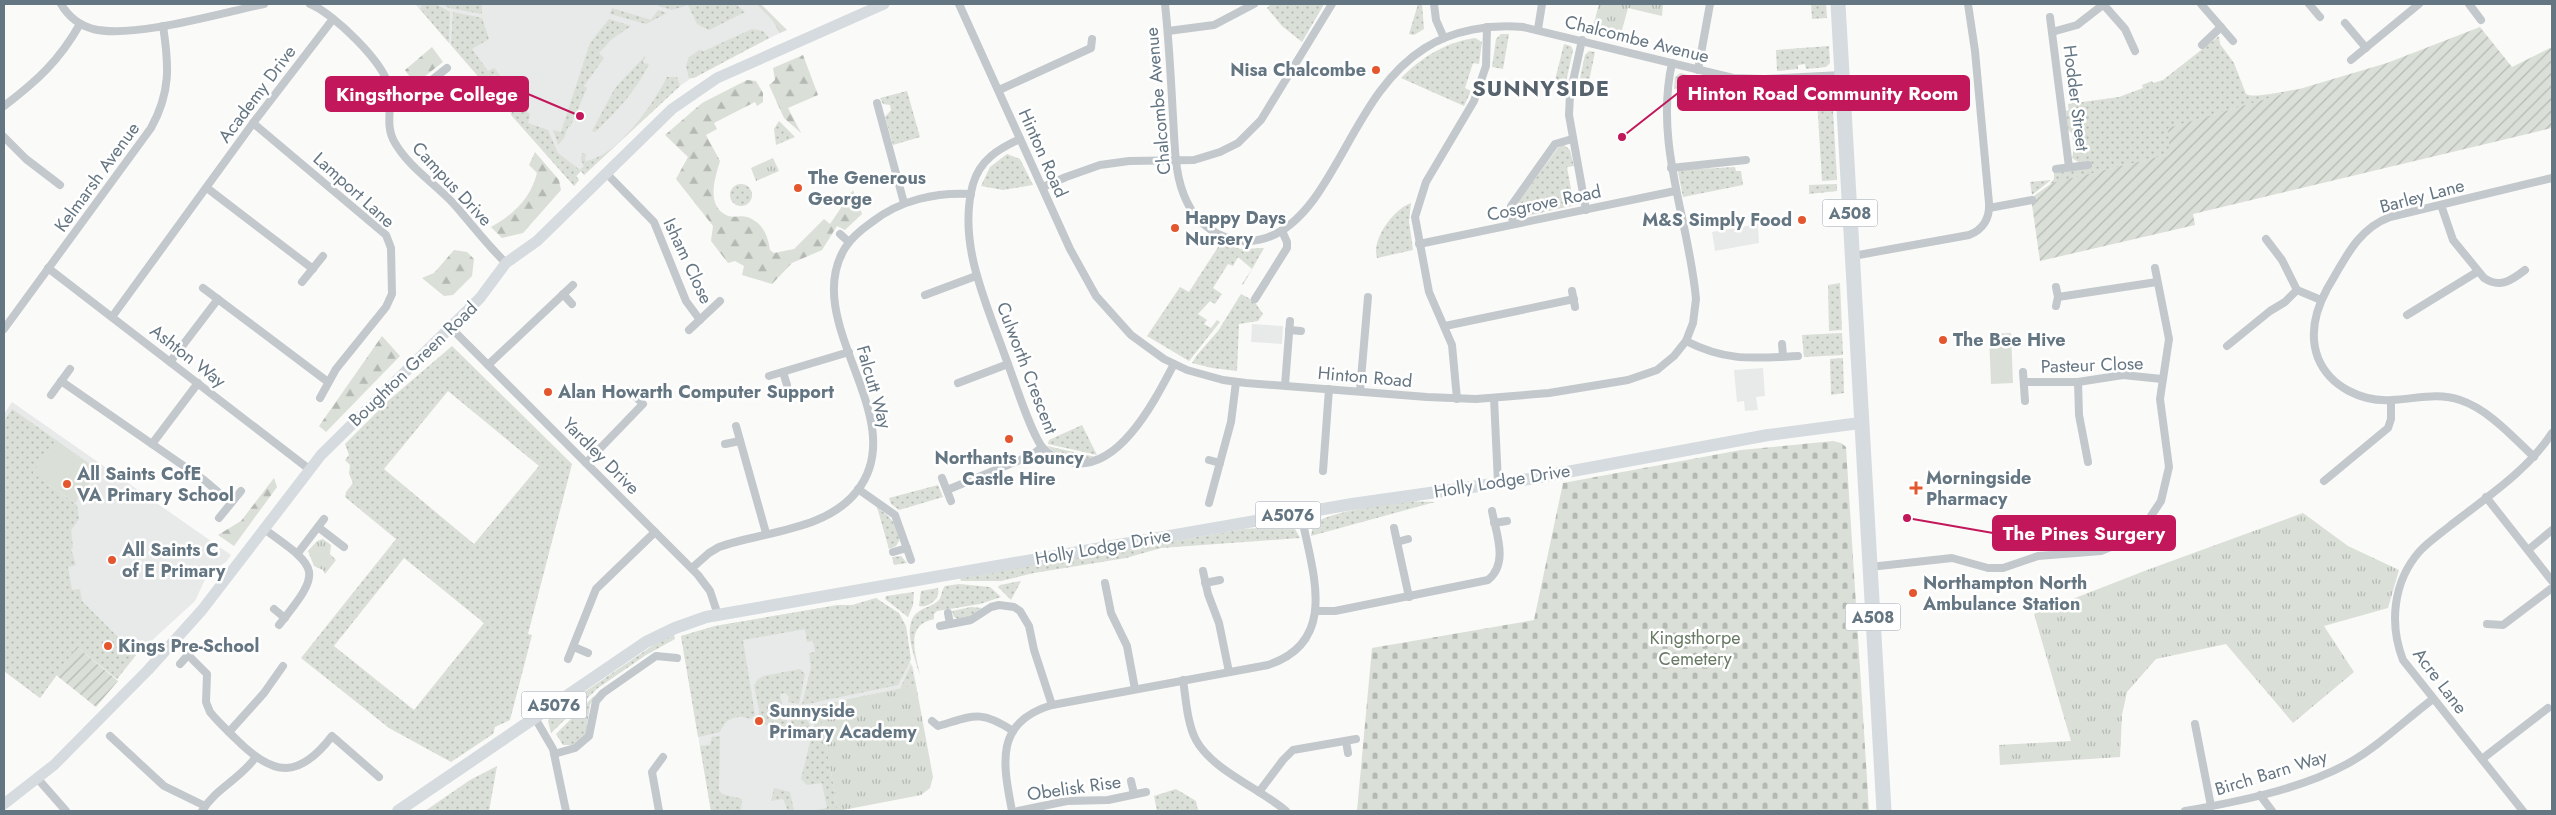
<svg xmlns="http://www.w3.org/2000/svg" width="2556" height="815" font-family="Jost,sans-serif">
	<defs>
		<pattern id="grass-dots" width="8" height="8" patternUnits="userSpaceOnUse" patternTransform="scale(1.25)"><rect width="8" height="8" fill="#dadfd7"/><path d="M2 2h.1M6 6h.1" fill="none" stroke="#b4b9b4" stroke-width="1.8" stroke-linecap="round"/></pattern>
		<pattern id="forest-firs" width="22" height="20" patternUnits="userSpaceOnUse" patternTransform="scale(1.25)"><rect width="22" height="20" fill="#dadfd7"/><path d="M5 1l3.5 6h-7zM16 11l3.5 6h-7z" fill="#b4b9b4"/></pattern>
		<pattern id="cemetery-stones" width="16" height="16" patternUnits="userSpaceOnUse" patternTransform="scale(1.25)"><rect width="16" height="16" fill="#dadfd7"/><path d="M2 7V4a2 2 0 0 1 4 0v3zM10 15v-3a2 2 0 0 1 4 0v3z" fill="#b4b9b4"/></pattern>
		<pattern id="park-tufts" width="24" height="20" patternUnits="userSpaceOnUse" patternTransform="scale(1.25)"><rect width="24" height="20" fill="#dadfd7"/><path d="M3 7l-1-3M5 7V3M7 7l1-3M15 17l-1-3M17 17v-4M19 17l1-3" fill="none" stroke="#b4b9b4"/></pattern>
		<pattern id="garden-furrows" width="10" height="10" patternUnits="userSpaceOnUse" patternTransform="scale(1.25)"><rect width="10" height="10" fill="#dadfd7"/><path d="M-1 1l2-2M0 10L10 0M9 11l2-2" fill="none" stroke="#b4b9b4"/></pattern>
	</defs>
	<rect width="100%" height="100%" fill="#fafaf8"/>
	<g fill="#e8e9e9">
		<path d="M415,4H756L772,20L780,33L700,72L680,86L584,175L581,171L576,176L579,180L574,186Z"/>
		<path d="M1758,224L1759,243L1715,251L1712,232Z"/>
		<path d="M1252,324L1283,326L1282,344L1251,342Z"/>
		<path d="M1763,368L1765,396L1756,397L1758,410L1745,411L1744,401L1737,402L1734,370Z"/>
		<path d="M12,402L231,555L226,562L208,573L195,601L136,655L117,679L77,647L40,698L4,671V414Z"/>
		<path d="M838,605L881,613L913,667L916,685L819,705L838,811H711L681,636L715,626Z"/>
	</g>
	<g fill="url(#grass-dots)" fill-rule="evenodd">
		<path d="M422,4H436L450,12L449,43L420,9Z"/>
		<path d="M442,4H482V14L449,8Z"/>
		<path d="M659,4H736L745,12L709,30L697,24L688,5L672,10L658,6Z"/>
		<path d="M1271,4H1323V6L1302,42L1282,26L1267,8Z"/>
		<path d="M1418,4H1422L1424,29L1414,35L1409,34Z"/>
		<path d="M1811,4H1826L1827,18L1812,19Z"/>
		<path d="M612,8L651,20L658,10L667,13L646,24L610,14Z"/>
		<path d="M453,12L482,18L489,39L472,49L488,71L494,68L496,70L509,89L496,75L491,76L508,111L451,45Z"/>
		<path d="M609,19L631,26L612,39L599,53L604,58L584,86L587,88L570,127H568L564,138L558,145L553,130L561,132L590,43Z"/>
		<path d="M752,29L763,31L769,38L694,78H689L686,66L689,57L699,50L704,51Z"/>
		<path d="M1501,34H1509L1503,69L1492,67L1496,39Z"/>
		<path d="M2219,36L2220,44L2234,63L2246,94C2254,99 2289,90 2301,89L2169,128L2171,154L2050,184L2054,179V172L2091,168L2090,161L2078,162L2072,158L2074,149L2072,133L2068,130L2066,111L2069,110L2068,104L2119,97L2143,88L2142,85L2152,81L2153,83L2163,80Z"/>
		<path d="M1475,38L1482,42L1479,64L1473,63L1465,88L1471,91L1464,106L1401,78C1422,57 1446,42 1475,38Z"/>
		<path d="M1564,44L1571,46L1573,50L1566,82L1555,80Z"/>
		<path d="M1829,46L1830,63L1826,67L1806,69L1805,64L1798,65V69L1777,71L1776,50Z"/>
		<path d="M1589,51L1595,52L1587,91H1585V96H1576L1585,55Z"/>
		<path d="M646,55L643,63L649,64C636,91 616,112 595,132L592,131L615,88Z"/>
		<path d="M1680,73L1733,86L1674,89L1675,77Z"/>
		<path d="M667,77H677L680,86L584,175L581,171L576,176L579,180L574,186L511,115L518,96L530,115L528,123L548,130L558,153L580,170L584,166L581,160L582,153L586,154L585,161C615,159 655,102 667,77Z"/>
		<path d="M1816,84L1828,85L1832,93L1837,180L1822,181Z"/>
		<path d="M907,91L920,137L893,145L885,117L891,110L890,105L883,104L880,98Z"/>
		<path d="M779,121L795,137L776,145L774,129Z"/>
		<path d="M1563,144L1570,150L1574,166L1567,167L1572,194L1579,193L1580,204L1517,218L1514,208L1557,149Z"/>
		<path d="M1007,154L1020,159L1033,185L1003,190L981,186L990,167Z"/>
		<path d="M1735,167L1736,171H1741L1743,185L1683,197L1678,172L1680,170Z"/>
		<path d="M2051,180L2032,195L2030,182Z"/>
		<circle cx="741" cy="195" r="11"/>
		<path d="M1837,184V191L1809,194V185Z"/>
		<path d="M1411,203L1409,221L1413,250L1377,258C1371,239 1394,209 1411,203Z"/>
		<path d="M1220,244L1241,249L1264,248L1243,285L1242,284L1252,269L1238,257L1233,266L1228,264L1213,288L1222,294L1215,304L1210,301L1198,314L1207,320L1204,324L1211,328L1217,320L1220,322L1189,361L1147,336L1180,287L1189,292Z"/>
		<path d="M1840,283L1842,330L1829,331L1828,285Z"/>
		<path d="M1241,294L1254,301L1263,314L1258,321L1239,324L1237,371L1212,368L1192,363L1197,355L1218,331Z"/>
		<path d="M1842,333L1843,355L1804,357L1802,335Z"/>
		<path d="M452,346L572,464L528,634L532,635L510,720L495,727L493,734L451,762L389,728L301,658L396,539L345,497L346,492L353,483L349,474L350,465L345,460L349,455L345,444L389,400ZM448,391L539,466L474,544L384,469ZM404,558L484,623L414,710L334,646Z"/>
		<path d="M1843,358L1844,393L1831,395L1830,359Z"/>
		<path d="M12,409L56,440L33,473L77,505L79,519L71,530L73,548L71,549L76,565L68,567L72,590L80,589L82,601L136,655L117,679L77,647L40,698L4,671V422Z"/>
		<path d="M1082,425L1097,455L1048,444L1049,440Z"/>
		<path d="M1047,446L1096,457C1079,464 1060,458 1047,446Z"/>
		<path d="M938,485L943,497L899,510L891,504L889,498Z"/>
		<path d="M1403,501L1435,502L1311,536L1313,525C1326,512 1383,505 1403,501Z"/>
		<path d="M877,507C889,516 900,525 899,541L896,546L889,549Z"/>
		<path d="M1288,526L1295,529L1300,538L1161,548L1126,558L1034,573L1001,581H961L960,578L1243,529Z"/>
		<path d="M901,556L907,563L894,565L892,557Z"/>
		<path d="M1021,581L1011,600L998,587L1000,585Z"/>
		<path d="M959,584L990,587L1001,597L980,604L937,611L934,614V619C904,625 916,653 920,675C915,659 901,624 918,612C925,607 933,606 939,600C942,596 941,591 945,586Z"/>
		<path d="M938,588C941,599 928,608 919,606L921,591Z"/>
		<path d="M914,592L913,605L908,617L885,599L886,596Z"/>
		<path d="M876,598L899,613L906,626L911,659L898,685L802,705L811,667L809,653L815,652L813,641L807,642L805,629L743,640L755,715L750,719C736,714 725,719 720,732L698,737L681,636L715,626L838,605H852Z"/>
		<path d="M971,607L982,608L972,616L959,620L954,617L952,611Z"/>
		<path d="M674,634L675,639L646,655L598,688L551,733L548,721L552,714L655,644Z"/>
		<path d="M911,665L916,685L900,689Z"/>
		<path d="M800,669L805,674L799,704L788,702L789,697L785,693L780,694L782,705L777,707L776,712L787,718V728L758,724L759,709L754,686L758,679L764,676Z"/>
		<path d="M595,695L590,705L586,734L572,745H563L556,734Z"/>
		<path d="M819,705L838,811H811L827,808L822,783L807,785L801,779L814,726L816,707Z"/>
		<path d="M797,710L802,712L810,725L807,735L789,731L793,712Z"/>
		<path d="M720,736L719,790L722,794L742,799L741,811H711L700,746L710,745L712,737Z"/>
		<path d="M497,766L489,811H425L470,780Z"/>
		<path d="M774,788L790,792L794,811H788L783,799L771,801Z"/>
		<path d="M1176,789L1196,801L1198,811H1157L1154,796Z"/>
	</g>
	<g fill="url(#forest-firs)">
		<path d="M756,4H761L787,30L780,33L772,20Z"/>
		<path d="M432,47L443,62L415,84L405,70Z"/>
		<path d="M803,55L818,95L788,108L801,133L784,118L769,85L775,80L773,68Z"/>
		<path d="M747,80L756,81L763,93V102L757,106L755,102L714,123L717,129L706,135L720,161C715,178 705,206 728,216C735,218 741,215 747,217C762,222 768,235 770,250L774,253L794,249L824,219L830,224L853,190L862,214L845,230L837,226L822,250L792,263L772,284L742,275L744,266L735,261L728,263L711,241L713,226L676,179L688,157L665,135L702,103Z"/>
		<path d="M535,152L559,180L561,190L523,233L502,238L491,227C513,215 531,198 537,173L529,165Z"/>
		<path d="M454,250L467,252L474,259L472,276L453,295L444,296L422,278L434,273Z"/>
		<path d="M382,336L400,356L326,432L319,426Z"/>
		<path d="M274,478L277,487L234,546L218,535L241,521Z"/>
	</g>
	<path fill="url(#cemetery-stones)" d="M1833,441L1841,443L1846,447L1869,811H1357L1372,648L1534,620L1563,483L1741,450Z"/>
	<g fill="url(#park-tufts)">
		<path d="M1599,4H1663L1662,16L1628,8L1619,41L1591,34Z"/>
		<path d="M773,158L779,171L756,181L751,168Z"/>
		<path d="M2303,513L2348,546L2399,570L2388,608L2324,626L2354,672L2293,723L2226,644L2156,659L2127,692L2122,715L2120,757L2000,765L1999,745L2071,741L2034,614L2147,570Z"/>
		<path d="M323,539L331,545L330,554L336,560L325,574L323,570L314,566L308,551L317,541Z"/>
		<path d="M916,685L933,777L930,788L921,795L838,811L819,705Z"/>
	</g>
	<g fill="url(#garden-furrows)">
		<path d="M2480,27L2512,67L2552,47V128L2193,214L2195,225L2040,261L2031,198L2052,183L2170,154L2168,128L2387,63Z"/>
		<path d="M77,647L118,681L96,707L56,675Z"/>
	</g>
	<g fill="#dadfd7">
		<path d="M2011,333L2013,383L1991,384L1989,334Z"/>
		<path d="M56,440L98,470L75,503L33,473Z"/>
	</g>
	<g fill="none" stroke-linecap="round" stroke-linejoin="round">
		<g stroke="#c3c8cc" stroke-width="8">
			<path d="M61,4C68,16 79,25 93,29C133,39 221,13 264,4"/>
			<path d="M310,4C333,13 385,63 389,88C393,107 384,125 395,143C409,167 434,183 453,203C471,223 486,244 506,263"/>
			<path d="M959,4L1070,249L1096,296L1131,335L1164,359L1187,370L1223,380L1246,383L1427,397L1476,399L1549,393L1628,380L1657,370L1674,356L1686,341L1693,323L1696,299C1689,220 1654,144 1672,63"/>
			<path d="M1165,4C1169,41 1171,79 1173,117C1175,145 1174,176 1187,202C1197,224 1219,239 1243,241C1274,243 1297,222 1314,199C1350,149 1371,82 1425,48C1453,30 1491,24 1523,27L1733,78L1764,79L1842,75"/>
			<path d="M1434,4L1436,20L1444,38"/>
			<path d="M2103,4L2125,29L2135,51"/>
			<path d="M2201,4L2233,41"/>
			<path d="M2309,4L2320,17"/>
			<path d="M2469,4L2481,20"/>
			<path d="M2050,17L2069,167"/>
			<path d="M2345,23L2366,48"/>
			<path d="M1538,29L1542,4"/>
			<path d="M1168,31L1214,25L1254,4"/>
			<path d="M2052,32L2077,25L2104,4"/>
			<path d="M1582,40L1570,95L1569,115L1586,210"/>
			<path d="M2202,45L2221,27"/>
			<path d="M2351,60L2419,4"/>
			<path d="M1698,70L1710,4"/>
			<path d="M999,90L1091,48L1092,39"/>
			<path d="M390,97L418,91L447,68"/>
			<path d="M877,103L904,203"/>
			<path d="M4,106C37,81 59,61 80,24"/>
			<path d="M253,123L386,235L391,248L392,294L386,307L336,369L320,398"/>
			<path d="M4,137L26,159L60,185"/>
			<path d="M1020,139C998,149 980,160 973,184C957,243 986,302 1005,356C1014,379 1029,429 1042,447C1048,454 1059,460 1068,462C1118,475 1155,400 1174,364"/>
			<path d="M1671,168L1746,160"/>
			<path d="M2056,169L2088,165"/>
			<path d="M606,173L654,222L686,301L700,320"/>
			<path d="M1043,187L1066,177L1100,165L1129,161L1194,160L1220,152L1238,143L1261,120L1332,4"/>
			<path d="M207,188L313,269"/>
			<path d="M2441,205L2453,240L2484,278C2500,289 2512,280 2525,270"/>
			<path d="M1989,208L2032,200"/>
			<path d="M1513,224L1511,206L1555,144L1572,139"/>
			<path d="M840,234L849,242"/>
			<path d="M2266,239L2282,260L2297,290L2321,300"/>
			<path d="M1419,244L1675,191"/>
			<path d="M1853,256L1969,235C1983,230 1990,218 1989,203L1975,51L1968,4"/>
			<path d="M48,268L309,469"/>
			<path d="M302,282L323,256"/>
			<path d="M2056,287L2058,297L2056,306"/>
			<path d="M203,288L328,382"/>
			<path d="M1572,291L1575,307"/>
			<path d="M563,294L572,304"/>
			<path d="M925,295L976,276"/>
			<path d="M2058,297L2157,282"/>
			<path d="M1255,299L1287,248V242L1282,231"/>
			<path d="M2407,315L2477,272"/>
			<path d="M112,317L253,123L333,19"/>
			<path d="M1445,326L1574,299"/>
			<path d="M450,327L698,575L710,591L718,615"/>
			<path d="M4,329L151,128C171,92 169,65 163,26"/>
			<path d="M689,330L720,301"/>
			<path d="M1289,330L1301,331"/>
			<path d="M1686,341C1727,362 1754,358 1798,356"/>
			<path d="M1782,344L1783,356"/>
			<path d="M2227,346L2270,311L2285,302L2297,290"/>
			<path d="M170,362L218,299"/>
			<path d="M488,365L573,285"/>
			<path d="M783,372L787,385"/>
			<path d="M2023,372L2025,401"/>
			<path d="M769,376L849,352"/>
			<path d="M61,381L152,444L198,383"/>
			<path d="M2024,382H2078L2123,375L2162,379"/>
			<path d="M2078,382L2079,415L2088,462"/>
			<path d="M958,383L1008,364"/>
			<path d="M1285,385L1290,321"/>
			<path d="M1360,391L1368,297"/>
			<path d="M51,395L70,369"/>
			<path d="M1494,398L1498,483"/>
			<path d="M1457,399L1452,345L1429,292L1415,217L1426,182L1474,101L1486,66L1487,27"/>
			<path d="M736,426L766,533"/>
			<path d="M152,444L204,480L231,503"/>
			<path d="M725,444L740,441"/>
			<path d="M2534,457C2513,437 2488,409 2460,400C2438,392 2415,399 2392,400C2362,402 2330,387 2318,358C2309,334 2315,311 2327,289C2344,261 2357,229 2390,217L2552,178"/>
			<path d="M1209,460L1220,463"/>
			<path d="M586,463L643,404L630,391"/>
			<path d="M1323,471L1329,389"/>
			<path d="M942,478L951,501"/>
			<path d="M2324,481L2388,428L2391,419V401"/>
			<path d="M858,489L895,515L911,560"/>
			<path d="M947,490L1032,455L1042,447"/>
			<path d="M2486,497L2552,581"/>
			<path d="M1209,503L1231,422L1236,382"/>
			<path d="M219,518L241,491"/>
			<path d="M1494,523L1507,521"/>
			<path d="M318,527L344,547"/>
			<path d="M1394,528L1409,597"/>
			<path d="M264,529C320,569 323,570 279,625"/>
			<path d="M1397,542L1408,539"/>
			<path d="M2528,550L2552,530"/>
			<path d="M893,552L907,548"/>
			<path d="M298,553L324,519"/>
			<path d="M1870,567L1952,558L1988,568H2003L2038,556L2101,551L2123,542L2145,525L2161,501L2169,467L2160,399L2169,339L2155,268"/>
			<path d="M692,568L709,553L719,547C764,531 826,531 857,491C914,419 799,323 845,248C851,238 862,229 872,222C900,200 936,192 971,194"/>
			<path d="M1203,571L1208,594L1219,623L1229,672"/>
			<path d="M1105,583L1111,613L1127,646L1135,689"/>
			<path d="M1205,583L1220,580"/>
			<path d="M274,609L285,618"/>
			<path d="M1317,611H1335L1488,580C1509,563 1496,533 1492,511"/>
			<path d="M948,613L950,624"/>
			<path d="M2487,624L2503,625L2552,588"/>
			<path d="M940,626L971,620L991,607L999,605L1014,607L1020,611L1029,626L1034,650L1052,705"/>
			<path d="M574,647L588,653"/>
			<path d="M188,655L207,674L206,702L210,712C218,722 228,731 237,740C274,777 299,779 332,736L379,777"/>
			<path d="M568,659L596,589L655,532"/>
			<path d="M180,664L196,646"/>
			<path d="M1183,680C1186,699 1187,723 1196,740C1212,770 1261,789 1286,811"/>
			<path d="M535,718L553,749L566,811"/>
			<path d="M932,721L938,726C973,716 980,709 1013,731"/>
			<path d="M2195,724L2211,806"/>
			<path d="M229,732L264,693L283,666"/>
			<path d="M110,736L164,786L205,806"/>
			<path d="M1346,741L1348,753"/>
			<path d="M554,754L575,748L589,736L596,701L603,693L656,656L677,658"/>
			<path d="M2482,759L2548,708"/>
			<path d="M38,779L66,811"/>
			<path d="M1131,781L1134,794"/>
			<path d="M1259,792L1283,760L1293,750L1356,739"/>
			<path d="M2260,795L2272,811"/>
			<path d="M202,811C215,789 240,779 255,758"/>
			<path d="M659,811L652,772L663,757"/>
			<path d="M1012,811C1003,764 994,722 1052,705L1268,665C1341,641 1311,569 1301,513"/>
			<path d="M1018,811L1067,801L1108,800L1146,792"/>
			<path d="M2185,811C2237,802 2301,789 2347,764C2378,747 2405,720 2433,699"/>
			<path d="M2523,811L2403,660C2389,624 2393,582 2419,552C2428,542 2440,534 2451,525C2487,497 2527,471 2552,433"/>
		</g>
		<path stroke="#d6dbdf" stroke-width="11" d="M4,804L54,765L148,670L202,610L321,455L480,298L506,263L537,241L672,109L717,78L884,4"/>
		<path stroke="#d6dbdf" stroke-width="12" d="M398,811L646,642L675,628L706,617L1352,504L1529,479L1768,435L1860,423"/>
		<path stroke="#d6dbdf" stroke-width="15" d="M1838,4L1884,811"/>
	</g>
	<g fill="#e4572e" stroke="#fff" stroke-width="2">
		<circle cx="1376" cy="70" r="5"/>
		<circle cx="798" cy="188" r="5"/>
		<circle cx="1802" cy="220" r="5"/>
		<circle cx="1175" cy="228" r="5"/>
		<circle cx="1943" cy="340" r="5"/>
		<circle cx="548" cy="392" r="5"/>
		<circle cx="1009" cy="439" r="5"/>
		<circle cx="67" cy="484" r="5"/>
		<path d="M1913.5 480.5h5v5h5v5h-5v5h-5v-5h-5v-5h5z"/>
		<circle cx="112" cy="560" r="5"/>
		<circle cx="1913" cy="593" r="5"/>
		<circle cx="108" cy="646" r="5"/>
		<circle cx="759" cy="721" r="5"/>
	</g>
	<g text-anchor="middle" stroke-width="5" stroke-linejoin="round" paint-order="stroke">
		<g fill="#fff" stroke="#939fa8" stroke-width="1">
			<rect x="1822.5" y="199.5" width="55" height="27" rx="4"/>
			<rect x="1255.5" y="501.5" width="65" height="27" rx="4"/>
			<rect x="1845.5" y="603.5" width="55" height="27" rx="4"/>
			<rect x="521.5" y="691.5" width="65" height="27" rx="4"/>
		</g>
		<g font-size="16" font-weight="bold" fill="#657683">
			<text x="1850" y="219">A508</text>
			<text x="1288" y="521">A5076</text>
			<text x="1873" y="623">A508</text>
			<text x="554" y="711">A5076</text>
		</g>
		<g font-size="18" fill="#657683" stroke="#fff">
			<text transform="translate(1637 39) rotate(14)" y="6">Chalcombe Avenue</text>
			<text transform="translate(257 94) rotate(-53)" y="6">Academy Drive</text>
			<text transform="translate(2076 98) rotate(83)" y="6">Hodder Street</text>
			<text transform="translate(1158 101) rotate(-95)" y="6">Chalcombe Avenue</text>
			<text transform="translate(1043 153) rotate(66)" y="6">Hinton Road</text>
			<text transform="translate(97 177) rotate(-54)" y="6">Kelmarsh Avenue</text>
			<text transform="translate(452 184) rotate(47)" y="6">Campus Drive</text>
			<text transform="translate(354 190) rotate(42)" y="6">Lamport Lane</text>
			<text transform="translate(2422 196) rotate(-15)" y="6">Barley Lane</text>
			<text transform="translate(1544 203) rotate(-12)" y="6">Cosgrove Road</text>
			<text transform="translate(688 261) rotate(65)" y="6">Isham Close</text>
			<text transform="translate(188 356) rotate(38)" y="6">Ashton Way</text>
			<text transform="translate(413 364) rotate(-44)" y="6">Boughton Green Road</text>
			<text transform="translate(2092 365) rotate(-2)" y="6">Pasteur Close</text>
			<text transform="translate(1027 368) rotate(69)" y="6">Culworth Crescent</text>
			<text transform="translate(1365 377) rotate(5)" y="6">Hinton Road</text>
			<text transform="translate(874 387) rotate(74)" y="6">Falcutt Way</text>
			<text transform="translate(601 456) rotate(45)" y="6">Yardley Drive</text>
			<text transform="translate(1502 481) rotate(-9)" y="6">Holly Lodge Drive</text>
			<text transform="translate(1103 547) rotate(-10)" y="6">Holly Lodge Drive</text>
			<text transform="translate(2440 681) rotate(53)" y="6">Acre Lane</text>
			<text transform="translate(2271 773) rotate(-17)" y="6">Birch Barn Way</text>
			<text transform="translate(1074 788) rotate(-8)" y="6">Obelisk Rise</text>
		</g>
		<g font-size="18" font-weight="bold" fill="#657683" stroke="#fff" text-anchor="start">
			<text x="1366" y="76" text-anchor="end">Nisa Chalcombe</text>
			<text x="808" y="184">The Generous<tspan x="808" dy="21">George</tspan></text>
			<text x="1185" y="224">Happy Days<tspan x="1185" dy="21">Nursery</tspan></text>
			<text x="1792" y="226" text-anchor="end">M&amp;S Simply Food</text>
			<text x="1953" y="346">The Bee Hive</text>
			<text x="558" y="398">Alan Howarth Computer Support</text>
			<text x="1009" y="464" text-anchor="middle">Northants Bouncy<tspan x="1009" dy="21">Castle Hire</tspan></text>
			<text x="77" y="480">All Saints CofE<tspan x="77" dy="21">VA Primary School</tspan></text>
			<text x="1926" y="484">Morningside<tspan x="1926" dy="21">Pharmacy</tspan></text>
			<text x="122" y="556">All Saints C<tspan x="122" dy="21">of E Primary</tspan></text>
			<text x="1923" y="589">Northampton North<tspan x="1923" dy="21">Ambulance Station</tspan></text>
			<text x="118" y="652">Kings Pre-School</text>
			<text x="769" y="717">Sunnyside<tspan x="769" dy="21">Primary Academy</tspan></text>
		</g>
		<g font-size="18" fill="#687a64" stroke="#fff">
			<text x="1695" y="644">Kingsthorpe<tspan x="1695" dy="21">Cemetery</tspan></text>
		</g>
		<g font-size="22" font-weight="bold" letter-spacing="1" fill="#57646e" stroke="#fff">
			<text x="1541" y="96">SUNNYSIDE</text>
		</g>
	</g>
	<path fill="none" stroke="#c2185b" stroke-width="2" d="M1622 137L1678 93M580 116L528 94M1907 518L1993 533"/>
	<g fill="#c2185b" stroke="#fff" stroke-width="2">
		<circle cx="1622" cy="137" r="5"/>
		<circle cx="580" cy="116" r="5"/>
		<circle cx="1907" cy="518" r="5"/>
	</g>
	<g fill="#c2185b" stroke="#c2185b" stroke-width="2">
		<rect x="1678" y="76" width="291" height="34" rx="5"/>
		<rect x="326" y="77" width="202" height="34" rx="5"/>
		<rect x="1993" y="516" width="182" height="34" rx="5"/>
	</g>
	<g font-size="19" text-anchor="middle" font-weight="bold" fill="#fff">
		<text x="1823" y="100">Hinton Road Community Room</text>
		<text x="427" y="101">Kingsthorpe College</text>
		<text x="2084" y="540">The Pines Surgery</text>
	</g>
	<rect width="2556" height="815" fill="none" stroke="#657683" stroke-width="10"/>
</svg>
